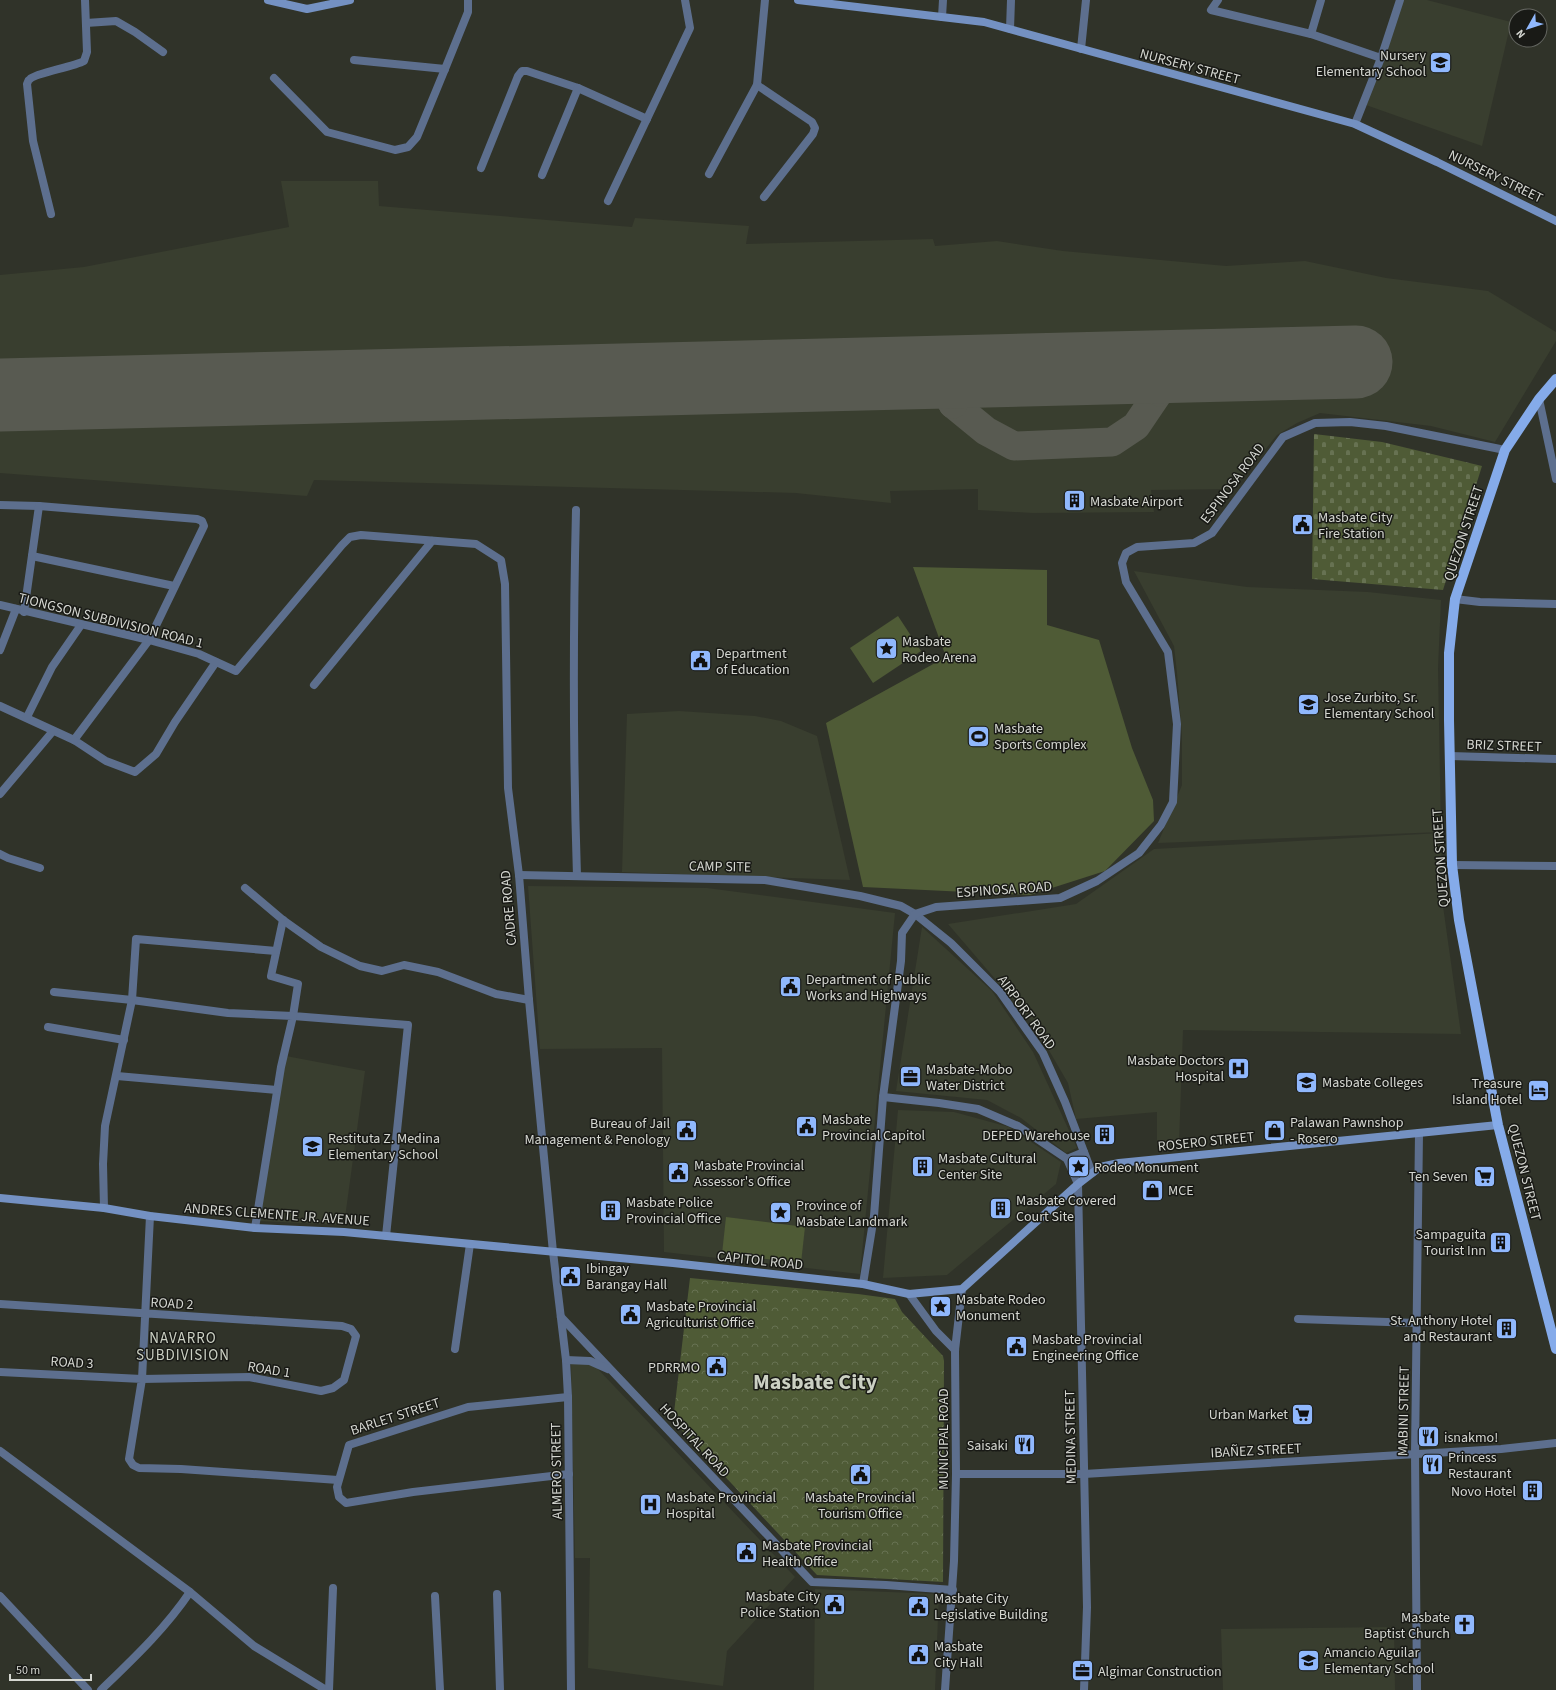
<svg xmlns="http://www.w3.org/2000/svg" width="1556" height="1690" font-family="'Source Sans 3',sans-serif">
	<defs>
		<pattern id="cemetery-stones" width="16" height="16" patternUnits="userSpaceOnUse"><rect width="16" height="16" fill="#4f5b36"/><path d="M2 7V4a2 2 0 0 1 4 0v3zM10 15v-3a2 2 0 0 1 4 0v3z" fill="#677252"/></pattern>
		<pattern id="park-crowns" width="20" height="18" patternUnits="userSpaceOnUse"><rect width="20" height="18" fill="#4f5b36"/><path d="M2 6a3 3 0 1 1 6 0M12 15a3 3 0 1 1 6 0" fill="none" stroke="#677252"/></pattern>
	</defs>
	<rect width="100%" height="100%" fill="#303329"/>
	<g fill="#393e2f">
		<path d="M1403,0H1427L1511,22L1482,146L1366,105Z"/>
		<path d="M281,181H378L379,206L632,227L635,218L749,226L746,244L933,239L935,246L997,241L1063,251L1226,266L1305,261L1386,278L1488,291L1556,332V341L1495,442L1431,426L1320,413L1297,423L1277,435L1233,489L1151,490L1154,512L1033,513L978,510V489L890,491L891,503L796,493L314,480L307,496L0,473V275L84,267L289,227Z"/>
		<path d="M1134,571L1247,587L1368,592L1441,600L1438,668L1441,832L1158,843L1182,785V736L1177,673L1174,646Z"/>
		<path d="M679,711L755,716L781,721L817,736L850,880L622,872L627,714Z"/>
		<path d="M1441,833L1442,899L1461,1034L1183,1030L1179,1144L1157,1145V1112L1076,1119L1068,1083L1033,1023L948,924L1076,904L1154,849Z"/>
		<path d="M528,886L707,888L895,913L860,1274L664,1252L662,1048L540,1049Z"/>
		<path d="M922,927L992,991L1033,1052L1077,1148L1066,1153L1021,1118L987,1100L896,1091Z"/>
		<path d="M286,1056L365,1071L344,1225L259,1221Z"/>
		<path d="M898,1110L954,1112L1009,1127L1061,1162L1056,1184L947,1275L883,1278Z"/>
		<path d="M571,1364H589L596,1367L795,1577L727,1651L723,1686L588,1668L590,1558H575Z"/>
		<path d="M815,1589L939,1594L935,1690H814Z"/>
		<path d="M1394,1627L1395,1690H1223L1221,1629Z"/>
	</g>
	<path fill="url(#cemetery-stones)" d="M1314,434L1382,442L1482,466L1443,590L1312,579Z"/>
	<path fill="url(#park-crowns)" d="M690,1278L858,1294L895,1299L902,1312L943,1356L944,1361L943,1582L817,1575L673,1421Z"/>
	<g fill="#4f5b36">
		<path d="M913,567L1047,570V625L1099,640L1132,748L1153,800L1154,821L1105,871L1030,895L863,887L826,723L946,657Z"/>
		<path d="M898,616L921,651L873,683L850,648Z"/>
		<path d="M726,1217L805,1227L801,1263L722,1254Z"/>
	</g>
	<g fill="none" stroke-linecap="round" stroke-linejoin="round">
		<g stroke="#585a51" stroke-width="29">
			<path d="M930,372L937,378L953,404L986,431L1014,446L1112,442L1136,426L1159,392C1160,380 1153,374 1146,367"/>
			<path d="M1159,392L1187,366"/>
			<path d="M953,404L955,388L967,371"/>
		</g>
		<path stroke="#585a51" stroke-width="73" d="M0,395L1356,362"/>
		<g stroke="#5d6f8e" stroke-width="8">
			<path d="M1218,0L1211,10L1311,34L1321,0"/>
			<path d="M942,17L943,0"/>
			<path d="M86,23L116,21L135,32L163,52"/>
			<path d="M1010,29L1011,0"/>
			<path d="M1311,34L1381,58"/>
			<path d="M1081,49L1086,0"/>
			<path d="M354,60L445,69"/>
			<path d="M274,78L327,132L395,150L408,147L417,137L445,69L468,12V0"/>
			<path d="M757,85L812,122L815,128L813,134L764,197"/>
			<path d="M481,168L518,76L522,71H527L578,88L647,119"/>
			<path d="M709,174L757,85L765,0"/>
			<path d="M542,175L578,88"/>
			<path d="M608,201L690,28L685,0"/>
			<path d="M51,214L33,141L27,84C28,82 28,80 30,79C36,73 73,67 84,61L87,52L85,0"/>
			<path d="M1539,399L1556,479"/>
			<path d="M0,505L39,506L197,519L202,521L204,526L149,640L74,740L106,761L135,772L156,754L175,722L216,662"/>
			<path d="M576,510C573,632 573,754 577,876"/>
			<path d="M32,556L174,586"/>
			<path d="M1455,599L1480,602L1556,604"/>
			<path d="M0,605L149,640L199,654L236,671L342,545L350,537L361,535L476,544L501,560L505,584L508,788L519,875L529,1000L553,1252L566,1360L568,1397L571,1690"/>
			<path d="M24,612L39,506"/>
			<path d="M0,650L16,609"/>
			<path d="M314,685L432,541"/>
			<path d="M0,706L74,740"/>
			<path d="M27,717L52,667L81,625"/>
			<path d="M1450,756L1556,759"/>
			<path d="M0,794L53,731"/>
			<path d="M0,854L8,858L40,868"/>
			<path d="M1452,865L1556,866"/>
			<path d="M519,875L765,880L860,896L901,906L915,914L951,943L1000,992L1043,1053L1065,1102L1092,1173"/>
			<path d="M245,888L283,920L321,947L360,966L382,971L404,965L438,972L496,994L529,1000"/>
			<path d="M283,920L271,976L298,984L293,1016L408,1025L386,1236"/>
			<path d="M54,992L132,1000L228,1013L293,1016L281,1067L255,1228"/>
			<path d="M48,1027L124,1040"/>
			<path d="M117,1076L277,1090"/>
			<path d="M883,1097L939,1103L978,1109L1018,1126L1067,1159L1078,1184"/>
			<path d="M1067,1159L1084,1152"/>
			<path d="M104,1208L103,1164L105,1126L132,1000L136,939L276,951"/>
			<path d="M909,1294L936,1331L955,1350"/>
			<path d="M0,1304L342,1326L351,1329L356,1336L344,1380L333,1388L321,1391L249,1377L142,1379L150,1216"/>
			<path d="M561,1317L812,1582L886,1585L953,1590"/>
			<path d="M1298,1319L1417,1323"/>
			<path d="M455,1349L470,1244"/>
			<path d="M566,1360L590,1361L608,1369"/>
			<path d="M0,1372L142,1379L129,1459L133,1465L139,1468L181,1469L338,1480"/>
			<path d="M568,1397L468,1407L349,1445L337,1487L339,1497L346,1503L413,1492L569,1474"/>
			<path d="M0,1451L190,1592L254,1646L326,1690"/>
			<path d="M956,1474H1084L1501,1449L1556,1443"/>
			<path d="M497,1594L500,1690"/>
			<path d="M0,1596L88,1690"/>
			<path d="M435,1596L440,1690"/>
			<path d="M101,1690C133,1659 165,1629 190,1592"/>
			<path d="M329,1690L333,1588"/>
			<path d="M945,1690L954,1561L956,1474L955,1350L962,1289"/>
			<path d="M1417,1690L1415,1454L1419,1133"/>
		</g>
		<g stroke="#5d6f8e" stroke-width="8">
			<path d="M1355,124L1381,58L1400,0"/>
			<path d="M1078,1184L1087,1607L1084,1690"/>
			<path d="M863,1284L874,1216L883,1097L901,961L902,933L915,914L936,907L1060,898L1097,881L1139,853L1161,825L1173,802L1177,724L1168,652L1126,582L1122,563L1126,553L1137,547L1194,543L1212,533L1283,437L1315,423L1350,422L1386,426L1505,450"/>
		</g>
		<g stroke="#7491c2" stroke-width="8">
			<path d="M268,0L307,9L350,0"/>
			<path d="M798,0L984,22L1355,124L1437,162L1556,221"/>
			<path d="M0,1198L104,1208L150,1216L255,1228L344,1232L673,1263L863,1284L909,1294L962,1289L1078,1184L1100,1167L1119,1163L1498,1125"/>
		</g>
		<path stroke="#85abea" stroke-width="10" d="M1556,379L1539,399L1505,450L1455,599L1449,653V720L1452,865L1459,920L1498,1125L1556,1349"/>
	</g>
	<defs>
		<symbol id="school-square" viewBox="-11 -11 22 22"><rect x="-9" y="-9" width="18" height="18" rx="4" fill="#90b8fd" stroke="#191a16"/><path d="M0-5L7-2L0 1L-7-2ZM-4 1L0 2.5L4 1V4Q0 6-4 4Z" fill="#111"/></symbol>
		<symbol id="building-square" viewBox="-11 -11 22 22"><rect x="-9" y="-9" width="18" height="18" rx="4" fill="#90b8fd" stroke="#191a16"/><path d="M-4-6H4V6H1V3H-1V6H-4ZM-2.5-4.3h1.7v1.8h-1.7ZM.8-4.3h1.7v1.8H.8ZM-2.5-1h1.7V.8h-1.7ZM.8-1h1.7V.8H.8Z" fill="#111"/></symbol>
		<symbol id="civic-square" viewBox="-11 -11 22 22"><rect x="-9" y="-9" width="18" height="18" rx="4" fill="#90b8fd" stroke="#191a16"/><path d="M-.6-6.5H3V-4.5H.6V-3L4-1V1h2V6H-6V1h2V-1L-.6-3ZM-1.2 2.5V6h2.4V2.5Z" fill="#111"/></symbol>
		<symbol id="sight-square" viewBox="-11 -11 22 22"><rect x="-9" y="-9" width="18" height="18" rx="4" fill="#90b8fd" stroke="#191a16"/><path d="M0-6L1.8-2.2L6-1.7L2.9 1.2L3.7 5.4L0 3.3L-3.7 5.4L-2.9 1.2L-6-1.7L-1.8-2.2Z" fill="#111"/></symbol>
		<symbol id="stadium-square" viewBox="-11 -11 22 22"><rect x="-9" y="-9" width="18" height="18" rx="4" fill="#90b8fd" stroke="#191a16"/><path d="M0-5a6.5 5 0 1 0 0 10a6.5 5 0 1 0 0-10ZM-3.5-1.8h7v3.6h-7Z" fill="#111"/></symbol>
		<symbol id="hospital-square" viewBox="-11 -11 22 22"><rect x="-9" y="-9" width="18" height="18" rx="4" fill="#90b8fd" stroke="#191a16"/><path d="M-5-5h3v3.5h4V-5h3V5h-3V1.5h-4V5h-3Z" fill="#111"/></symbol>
		<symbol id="office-square" viewBox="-11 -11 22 22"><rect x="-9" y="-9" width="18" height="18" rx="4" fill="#90b8fd" stroke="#191a16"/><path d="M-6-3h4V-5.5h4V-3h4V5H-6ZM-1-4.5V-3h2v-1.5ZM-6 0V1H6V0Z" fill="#111"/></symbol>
		<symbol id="university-square" viewBox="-11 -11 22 22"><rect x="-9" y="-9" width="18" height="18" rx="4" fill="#90b8fd" stroke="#191a16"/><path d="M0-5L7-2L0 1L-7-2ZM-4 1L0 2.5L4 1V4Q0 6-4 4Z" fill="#111"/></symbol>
		<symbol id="hotel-square" viewBox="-11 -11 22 22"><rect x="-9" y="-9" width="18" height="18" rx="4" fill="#90b8fd" stroke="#191a16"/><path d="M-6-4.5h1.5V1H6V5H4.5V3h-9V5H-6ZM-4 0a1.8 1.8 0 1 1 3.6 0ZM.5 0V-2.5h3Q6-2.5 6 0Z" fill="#111"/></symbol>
		<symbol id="shop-square" viewBox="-11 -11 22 22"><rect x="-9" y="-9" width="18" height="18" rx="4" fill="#90b8fd" stroke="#191a16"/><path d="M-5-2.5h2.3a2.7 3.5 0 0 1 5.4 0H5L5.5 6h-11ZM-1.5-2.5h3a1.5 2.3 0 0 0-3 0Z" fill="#111"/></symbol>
		<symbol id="supermarket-square" viewBox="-11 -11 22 22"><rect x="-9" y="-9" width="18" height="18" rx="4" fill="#90b8fd" stroke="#191a16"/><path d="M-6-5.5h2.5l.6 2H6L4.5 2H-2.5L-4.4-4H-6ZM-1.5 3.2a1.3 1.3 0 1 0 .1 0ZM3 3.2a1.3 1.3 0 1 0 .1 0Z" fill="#111"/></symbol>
		<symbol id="restaurant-square" viewBox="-11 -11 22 22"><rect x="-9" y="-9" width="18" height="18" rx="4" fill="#90b8fd" stroke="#191a16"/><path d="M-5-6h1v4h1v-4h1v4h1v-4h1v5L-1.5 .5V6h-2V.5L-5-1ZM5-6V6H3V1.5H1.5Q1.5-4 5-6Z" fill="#111"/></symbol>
		<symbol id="church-square" viewBox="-11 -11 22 22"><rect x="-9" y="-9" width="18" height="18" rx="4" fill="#90b8fd" stroke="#191a16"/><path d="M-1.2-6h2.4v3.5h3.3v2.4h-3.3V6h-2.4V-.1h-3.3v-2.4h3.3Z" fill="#111"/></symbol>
	</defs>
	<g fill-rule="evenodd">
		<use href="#school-square" x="1428" y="50" width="25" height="25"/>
		<use href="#building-square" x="1062" y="488" width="25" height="25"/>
		<use href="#civic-square" x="1290" y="512" width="25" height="25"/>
		<use href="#sight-square" x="874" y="636" width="25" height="25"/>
		<use href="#civic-square" x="688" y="648" width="25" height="25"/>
		<use href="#school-square" x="1296" y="692" width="25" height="25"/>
		<use href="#stadium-square" x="966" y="724" width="25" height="25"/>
		<use href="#civic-square" x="778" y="974" width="25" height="25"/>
		<use href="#hospital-square" x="1226" y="1056" width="25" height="25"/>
		<use href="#office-square" x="898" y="1064" width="25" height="25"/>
		<use href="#university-square" x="1294" y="1070" width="25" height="25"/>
		<use href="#hotel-square" x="1526" y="1078" width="25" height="25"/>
		<use href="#civic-square" x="794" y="1114" width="25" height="25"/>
		<use href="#shop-square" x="1262" y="1118" width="25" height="25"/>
		<use href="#civic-square" x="674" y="1118" width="25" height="25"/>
		<use href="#building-square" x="1092" y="1122" width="25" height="25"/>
		<use href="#school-square" x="300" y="1134" width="25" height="25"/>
		<use href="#building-square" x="910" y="1154" width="25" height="25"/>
		<use href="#sight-square" x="1066" y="1154" width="25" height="25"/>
		<use href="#civic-square" x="666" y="1160" width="25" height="25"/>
		<use href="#supermarket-square" x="1472" y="1164" width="25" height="25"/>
		<use href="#shop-square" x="1140" y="1178" width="25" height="25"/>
		<use href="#building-square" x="988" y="1196" width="25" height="25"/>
		<use href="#building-square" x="598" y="1198" width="25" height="25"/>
		<use href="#sight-square" x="768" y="1200" width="25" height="25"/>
		<use href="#building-square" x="1488" y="1230" width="25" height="25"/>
		<use href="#civic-square" x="558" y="1264" width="25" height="25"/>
		<use href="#sight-square" x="928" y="1294" width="25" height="25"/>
		<use href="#civic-square" x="618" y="1302" width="25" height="25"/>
		<use href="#building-square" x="1494" y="1316" width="25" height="25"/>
		<use href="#civic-square" x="1004" y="1334" width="25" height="25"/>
		<use href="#civic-square" x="704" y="1354" width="25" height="25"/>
		<use href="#supermarket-square" x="1290" y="1402" width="25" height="25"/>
		<use href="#restaurant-square" x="1416" y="1424" width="25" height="25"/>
		<use href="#restaurant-square" x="1012" y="1432" width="25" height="25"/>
		<use href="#restaurant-square" x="1420" y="1452" width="25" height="25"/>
		<use href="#civic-square" x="848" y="1462" width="25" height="25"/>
		<use href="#building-square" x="1520" y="1478" width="25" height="25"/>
		<use href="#hospital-square" x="638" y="1492" width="25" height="25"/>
		<use href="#civic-square" x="734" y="1540" width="25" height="25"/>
		<use href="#civic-square" x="822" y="1592" width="25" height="25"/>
		<use href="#civic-square" x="906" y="1594" width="25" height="25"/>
		<use href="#church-square" x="1452" y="1612" width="25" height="25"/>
		<use href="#civic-square" x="906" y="1642" width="25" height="25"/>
		<use href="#school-square" x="1296" y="1648" width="25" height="25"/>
		<use href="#office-square" x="1070" y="1658" width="25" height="25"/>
	</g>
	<g text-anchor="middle" stroke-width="3" stroke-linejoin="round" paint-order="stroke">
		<g font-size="14" fill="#d5d7d1" stroke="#191a16" text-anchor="start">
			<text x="1426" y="60" text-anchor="end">Nursery<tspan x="1426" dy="16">Elementary School</tspan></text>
			<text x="1090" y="506">Masbate Airport</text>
			<text x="1318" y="522">Masbate City<tspan x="1318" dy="16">Fire Station</tspan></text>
			<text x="902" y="646">Masbate<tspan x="902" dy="16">Rodeo Arena</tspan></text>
			<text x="716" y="658">Department<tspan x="716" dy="16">of Education</tspan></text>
			<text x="1324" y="702">Jose Zurbito, Sr.<tspan x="1324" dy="16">Elementary School</tspan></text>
			<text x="994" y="733">Masbate<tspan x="994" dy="16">Sports Complex</tspan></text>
			<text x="806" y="984">Department of Public<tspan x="806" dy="16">Works and Highways</tspan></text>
			<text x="1224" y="1065" text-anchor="end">Masbate Doctors<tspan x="1224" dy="16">Hospital</tspan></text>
			<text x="926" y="1074">Masbate-Mobo<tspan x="926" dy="16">Water District</tspan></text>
			<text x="1322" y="1087">Masbate Colleges</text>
			<text x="1522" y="1088" text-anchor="end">Treasure<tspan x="1522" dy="16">Island Hotel</tspan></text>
			<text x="822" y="1124">Masbate<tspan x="822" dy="16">Provincial Capitol</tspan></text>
			<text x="1290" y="1127">Palawan Pawnshop<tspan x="1290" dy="16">- Rosero</tspan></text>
			<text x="670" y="1128" text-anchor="end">Bureau of Jail<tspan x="670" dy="16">Management &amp; Penology</tspan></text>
			<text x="1090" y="1140" text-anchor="end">DEPED Warehouse</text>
			<text x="328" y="1143">Restituta Z. Medina<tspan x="328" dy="16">Elementary School</tspan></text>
			<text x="938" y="1163">Masbate Cultural<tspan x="938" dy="16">Center Site</tspan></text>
			<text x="694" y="1170">Masbate Provincial<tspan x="694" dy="16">Assessor's Office</tspan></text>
			<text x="1094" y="1172">Rodeo Monument</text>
			<text x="1468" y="1181" text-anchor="end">Ten Seven</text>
			<text x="1168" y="1195">MCE</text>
			<text x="1016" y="1205">Masbate Covered<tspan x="1016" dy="16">Court Site</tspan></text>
			<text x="626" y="1207">Masbate Police<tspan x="626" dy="16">Provincial Office</tspan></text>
			<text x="796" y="1210">Province of<tspan x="796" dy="16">Masbate Landmark</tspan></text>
			<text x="1486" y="1239" text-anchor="end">Sampaguita<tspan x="1486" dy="16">Tourist Inn</tspan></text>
			<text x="586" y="1273">Ibingay<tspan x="586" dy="16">Barangay Hall</tspan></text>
			<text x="956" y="1304">Masbate Rodeo<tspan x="956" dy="16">Monument</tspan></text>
			<text x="646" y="1311">Masbate Provincial<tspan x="646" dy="16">Agriculturist Office</tspan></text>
			<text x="1492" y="1325" text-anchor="end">St. Anthony Hotel<tspan x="1492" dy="16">and Restaurant</tspan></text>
			<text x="1032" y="1344">Masbate Provincial<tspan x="1032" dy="16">Engineering Office</tspan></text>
			<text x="700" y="1372" text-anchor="end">PDRRMO</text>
			<text x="1288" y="1419" text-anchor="end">Urban Market</text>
			<text x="1444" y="1442">isnakmo!</text>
			<text x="1008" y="1450" text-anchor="end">Saisaki</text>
			<text x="1448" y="1462">Princess<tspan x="1448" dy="16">Restaurant</tspan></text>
			<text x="1516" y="1496" text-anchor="end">Novo Hotel</text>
			<text x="666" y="1502">Masbate Provincial<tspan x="666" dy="16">Hospital</tspan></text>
			<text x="860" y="1502" text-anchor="middle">Masbate Provincial<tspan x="860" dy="16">Tourism Office</tspan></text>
			<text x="762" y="1550">Masbate Provincial<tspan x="762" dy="16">Health Office</tspan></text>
			<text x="820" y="1601" text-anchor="end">Masbate City<tspan x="820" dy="16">Police Station</tspan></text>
			<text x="934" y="1603">Masbate City<tspan x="934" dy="16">Legislative Building</tspan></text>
			<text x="1450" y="1622" text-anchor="end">Masbate<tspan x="1450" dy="16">Baptist Church</tspan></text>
			<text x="934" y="1651">Masbate<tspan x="934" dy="16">City Hall</tspan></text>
			<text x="1324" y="1657">Amancio Aguilar<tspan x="1324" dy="16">Elementary School</tspan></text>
			<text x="1098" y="1676">Algimar Construction</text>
		</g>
		<g font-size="14" fill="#d5d7d1" stroke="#191a16">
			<text transform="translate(1190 66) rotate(15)" y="5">NURSERY STREET</text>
			<text transform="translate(1496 176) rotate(26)" y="5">NURSERY STREET</text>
			<text transform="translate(1232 483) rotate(-53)" y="5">ESPINOSA ROAD</text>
			<text transform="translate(1463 533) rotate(-72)" y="5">QUEZON STREET</text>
			<text transform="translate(111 620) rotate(14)" y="5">TIONGSON SUBDIVISION ROAD 1</text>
			<text transform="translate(1504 745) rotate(2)" y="5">BRIZ STREET</text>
			<text transform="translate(1440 858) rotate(-94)" y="5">QUEZON STREET</text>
			<text transform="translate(720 866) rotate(1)" y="5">CAMP SITE</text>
			<text transform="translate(1004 889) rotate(-4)" y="5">ESPINOSA ROAD</text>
			<text transform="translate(508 908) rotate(-95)" y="5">CADRE ROAD</text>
			<text transform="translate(1027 1012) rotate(54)" y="5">AIRPORT ROAD</text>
			<text transform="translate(1206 1141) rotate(-6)" y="5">ROSERO STREET</text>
			<text transform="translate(1525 1172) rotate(76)" y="5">QUEZON STREET</text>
			<text transform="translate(277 1214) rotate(4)" y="5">ANDRES CLEMENTE JR. AVENUE</text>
			<text transform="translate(760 1260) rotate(6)" y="5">CAPITOL ROAD</text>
			<text transform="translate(172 1303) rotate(3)" y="5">ROAD 2</text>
			<text transform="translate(72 1362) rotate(3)" y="5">ROAD 3</text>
			<text transform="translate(269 1369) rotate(9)" y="5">ROAD 1</text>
			<text transform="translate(1403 1411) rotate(-89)" y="5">MABINI STREET</text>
			<text transform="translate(395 1416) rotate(-18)" y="5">BARLET STREET</text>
			<text transform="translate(1070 1437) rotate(-91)" y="5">MEDINA STREET</text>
			<text transform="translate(943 1439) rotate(-90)" y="5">MUNICIPAL ROAD</text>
			<text transform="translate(695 1440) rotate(47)" y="5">HOSPITAL ROAD</text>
			<text transform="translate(1256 1450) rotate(-3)" y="5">IBAÑEZ STREET</text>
			<text transform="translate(556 1471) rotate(-91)" y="5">ALMERO STREET</text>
		</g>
		<g font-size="15" letter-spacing="1" fill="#cbd0c3" stroke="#191a16">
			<text x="183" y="1343">NAVARRO<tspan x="183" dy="17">SUBDIVISION</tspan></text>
		</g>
		<g font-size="22" font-weight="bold" fill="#cbd0c3" stroke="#191a16">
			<text x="815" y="1389">Masbate City</text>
		</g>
	</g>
	<g transform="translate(1528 28) rotate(231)"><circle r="19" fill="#191a16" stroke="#646661"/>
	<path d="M0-3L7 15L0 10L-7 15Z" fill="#90b8fd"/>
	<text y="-6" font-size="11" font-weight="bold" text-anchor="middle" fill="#d5d7d1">N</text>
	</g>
	<path d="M10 1674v6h81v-6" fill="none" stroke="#d5d7d1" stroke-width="2"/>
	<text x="16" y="1674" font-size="12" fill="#d5d7d1" stroke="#191a16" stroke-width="3" paint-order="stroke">50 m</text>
</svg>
